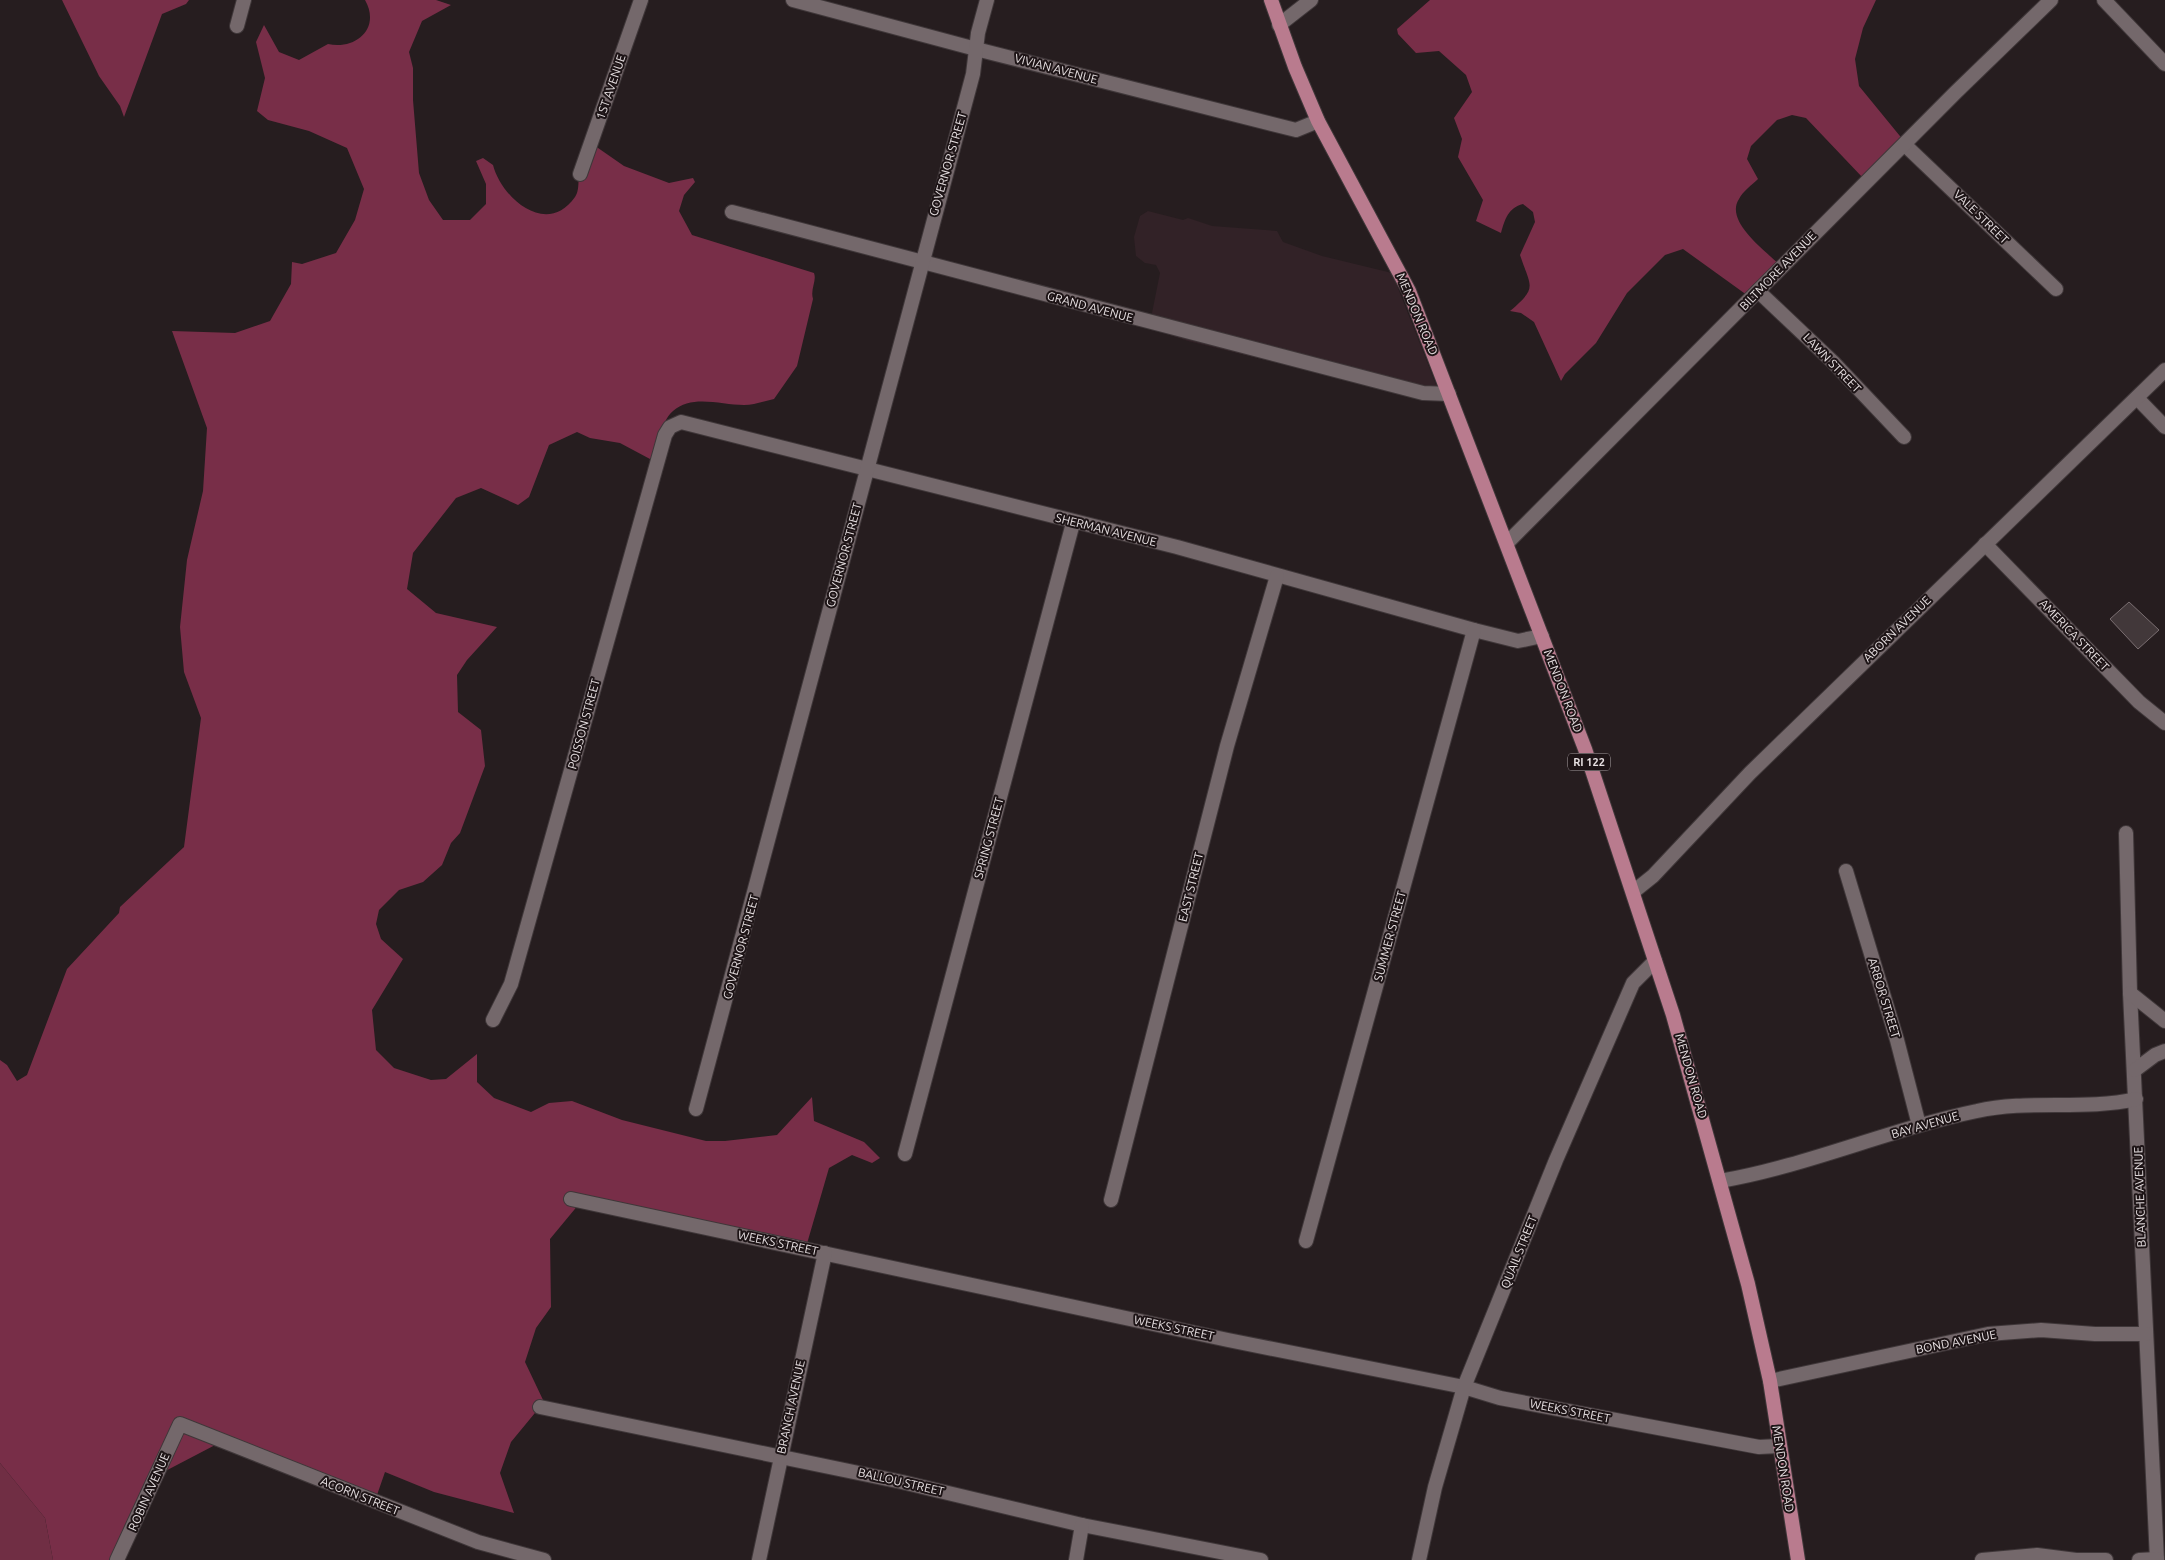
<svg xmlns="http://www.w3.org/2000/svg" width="2165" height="1560" font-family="Ubuntu,sans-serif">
	<rect width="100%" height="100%" fill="#261d1f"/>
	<path fill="#322227" d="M1148,211L1183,220L1188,218L1212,226L1277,231L1283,242L1322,256L1392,273L1439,392L1351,381L1188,341L1149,328L1160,273L1156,265L1145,263L1136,256L1134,237L1140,216Z"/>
	<path fill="#702e44" d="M0,1463L45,1518L53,1560H0Z"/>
	<g fill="#782e48">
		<path d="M62,0H189L186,4L162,14L124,117L120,106L99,76Z"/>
		<path d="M365,0H436L451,5L422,21L409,52L413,68V100L419,173L429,200L443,220H470L486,204V184L476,161L483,158L493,165C502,199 547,237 575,197C581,188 577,172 579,162C581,155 585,148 588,141L624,166L669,183L693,178L695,182L684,195L679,211L692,235L814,273C817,281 810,289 813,299L797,366L774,399C764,401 754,405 744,405C721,405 692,394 673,411C658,424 663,446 650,459L620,443L590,438L577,432L549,445L529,497L518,505L481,488L456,498L413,553L407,589L436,613L497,627L467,660L457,675L458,712L481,730L485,766L460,833L451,843L442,865L423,882L399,890L379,910L376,924L381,939L403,959L372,1010L376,1050L394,1068L431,1080L446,1079L477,1054V1082L494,1098L531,1112L549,1103L572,1101L622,1120L706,1141H725L777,1135L812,1097L814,1121L864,1142L880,1158L872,1163L852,1155L829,1168L806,1247L584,1198L550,1239L551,1307L536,1328L525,1362L544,1402L511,1442L500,1473L514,1513L434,1492L385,1472L377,1495L219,1443L152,1478L118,1560H53L45,1518L0,1463V1060L7,1065L17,1081L27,1075L67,969L119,913L120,907L184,847L201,718L184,672L180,627L187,560L203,491L207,428L172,331L235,333L270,321L291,284L292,262L302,264L336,253L355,220L364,189L347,148L309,131L268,120L257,111L265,78L256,42L264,25L279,52L299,60L328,44C356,50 381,28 365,0Z"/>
		<path d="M1430,0H1876L1863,28L1855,59L1859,86L1904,141L1863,178L1806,118L1792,115L1777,120L1751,146L1747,159L1758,179C1752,185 1743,191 1739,199C1724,222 1767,252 1782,267L1751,298L1683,249L1665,255L1627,293L1596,343L1565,374L1561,381L1534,322L1521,313L1510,311C1538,287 1531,288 1520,255L1535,222L1533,212L1523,204C1508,208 1505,219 1501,233L1476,221L1483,200L1458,157L1462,139L1454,118L1472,92L1466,75L1439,51L1416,53L1398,34L1397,29Z"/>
	</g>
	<path fill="#42383a" stroke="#7a6e71" d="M2129,602L2159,630L2138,649L2110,619Z"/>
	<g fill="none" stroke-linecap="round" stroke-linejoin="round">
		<defs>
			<g id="minor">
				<path d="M793,0L976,49L1296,130L1318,121"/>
				<path d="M2104,0L2165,64"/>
				<path d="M1279,25L1311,0"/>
				<path d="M237,26L244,0"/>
				<path d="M1905,145L2056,289"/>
				<path d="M580,174L641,0"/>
				<path d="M732,212L1423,393L1449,394"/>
				<path d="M1758,291L1833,362L1904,437"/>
				<path d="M2137,398L2165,427"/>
				<path d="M1507,543L1956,92L2051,0"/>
				<path d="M1985,544L2139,702L2165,723"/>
				<path d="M2126,833L2130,993L2157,1560"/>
				<path d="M1846,871L1897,1040L1919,1125"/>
				<path d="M1633,892L1653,876L1750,773L2165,370"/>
				<path d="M2130,993L2165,1021"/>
				<path d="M493,1020L511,984L665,435L670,427L681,422L1177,547L1474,630L1518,641L1542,636"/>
				<path d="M2135,1070L2155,1055L2165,1051"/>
				<path d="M696,1109L973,74L978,33L987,0"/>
				<path d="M905,1154L1073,523"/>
				<path d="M1720,1181C1807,1166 1890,1129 1977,1111C2029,1099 2084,1111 2136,1099"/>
				<path d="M571,1199L1228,1340L1464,1387L1500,1398L1759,1447L1779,1446"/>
				<path d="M1111,1200L1227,746L1277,576"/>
				<path d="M1306,1241L1474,630"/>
				<path d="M1770,1381L1988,1334L2041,1330L2095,1334H2146"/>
				<path d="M540,1407L902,1482L1082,1525L1261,1560"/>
				<path d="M117,1560L180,1424L478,1542L544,1560"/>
				<path d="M759,1560L825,1253"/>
				<path d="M1076,1560L1082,1525"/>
				<path d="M1419,1560L1435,1487L1464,1387L1556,1160L1633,983L1655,961"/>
				<path d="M1982,1560L2037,1555L2076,1560H2106"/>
				<path d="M2139,1560L2157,1559"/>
			</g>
			<path id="primary" d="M1271,0L1295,67L1318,121L1409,291L1585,749L1673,1015L1748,1284L1770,1381L1798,1560"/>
		</defs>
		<use href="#minor" stroke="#3f3739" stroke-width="16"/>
		<use href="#primary" stroke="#3f3739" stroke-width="16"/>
		<use href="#minor" stroke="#74686b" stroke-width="14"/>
		<use href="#primary" stroke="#b97b8e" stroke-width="14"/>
	</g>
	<g text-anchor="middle" stroke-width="4" stroke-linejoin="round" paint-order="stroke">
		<rect fill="#1d1416" stroke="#aaa3a5" stroke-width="1" x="1568" y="753.5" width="42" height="17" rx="4"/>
		<g font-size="11" font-weight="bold" fill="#e7e0e2">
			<text x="1589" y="766">RI 122</text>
		</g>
		<g font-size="12" fill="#e7e0e2" stroke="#1d1416">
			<text transform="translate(1056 69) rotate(15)" y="4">VIVIAN AVENUE</text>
			<text transform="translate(611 87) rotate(-71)" y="4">1ST AVENUE</text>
			<text transform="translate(948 164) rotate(-74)" y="4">GOVERNOR STREET</text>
			<text transform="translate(1981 217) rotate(44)" y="4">VALE STREET</text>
			<text transform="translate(1778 271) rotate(-46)" y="4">BILTMORE AVENUE</text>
			<text transform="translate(1090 307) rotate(15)" y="4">GRAND AVENUE</text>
			<text transform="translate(1417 314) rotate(67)" y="4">MENDON ROAD</text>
			<text transform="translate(1832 363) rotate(46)" y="4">LAWN STREET</text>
			<text transform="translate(1106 530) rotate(14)" y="4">SHERMAN AVENUE</text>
			<text transform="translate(844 555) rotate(-75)" y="4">GOVERNOR STREET</text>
			<text transform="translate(1897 629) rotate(-44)" y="4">ABORN AVENUE</text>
			<text transform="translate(2074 635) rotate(46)" y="4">AMERICA STREET</text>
			<text transform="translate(1563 691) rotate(69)" y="4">MENDON ROAD</text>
			<text transform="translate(584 724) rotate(-75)" y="4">POISSON STREET</text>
			<text transform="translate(989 838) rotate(-75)" y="4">SPRING STREET</text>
			<text transform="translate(1191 887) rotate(-76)" y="4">EAST STREET</text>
			<text transform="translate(1390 936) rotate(-75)" y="4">SUMMER STREET</text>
			<text transform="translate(741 947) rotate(-75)" y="4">GOVERNOR STREET</text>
			<text transform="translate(1884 998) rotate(73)" y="4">ARBOR STREET</text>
			<text transform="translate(1691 1076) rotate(74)" y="4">MENDON ROAD</text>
			<text transform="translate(1925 1125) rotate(-16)" y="4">BAY AVENUE</text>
			<text transform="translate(2140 1197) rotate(-92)" y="4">BLANCHE AVENUE</text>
			<text transform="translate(778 1243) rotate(12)" y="4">WEEKS STREET</text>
			<text transform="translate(1519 1252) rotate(-68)" y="4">QUAIL STREET</text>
			<text transform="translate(1174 1328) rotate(12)" y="4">WEEKS STREET</text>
			<text transform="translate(1956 1342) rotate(-11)" y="4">BOND AVENUE</text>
			<text transform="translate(791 1407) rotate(-78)" y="4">BRANCH AVENUE</text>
			<text transform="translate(1570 1411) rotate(11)" y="4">WEEKS STREET</text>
			<text transform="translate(1783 1469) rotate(81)" y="4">MENDON ROAD</text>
			<text transform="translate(901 1482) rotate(13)" y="4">BALLOU STREET</text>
			<text transform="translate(149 1492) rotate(-66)" y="4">ROBIN AVENUE</text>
			<text transform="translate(360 1496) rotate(22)" y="4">ACORN STREET</text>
		</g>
	</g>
</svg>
